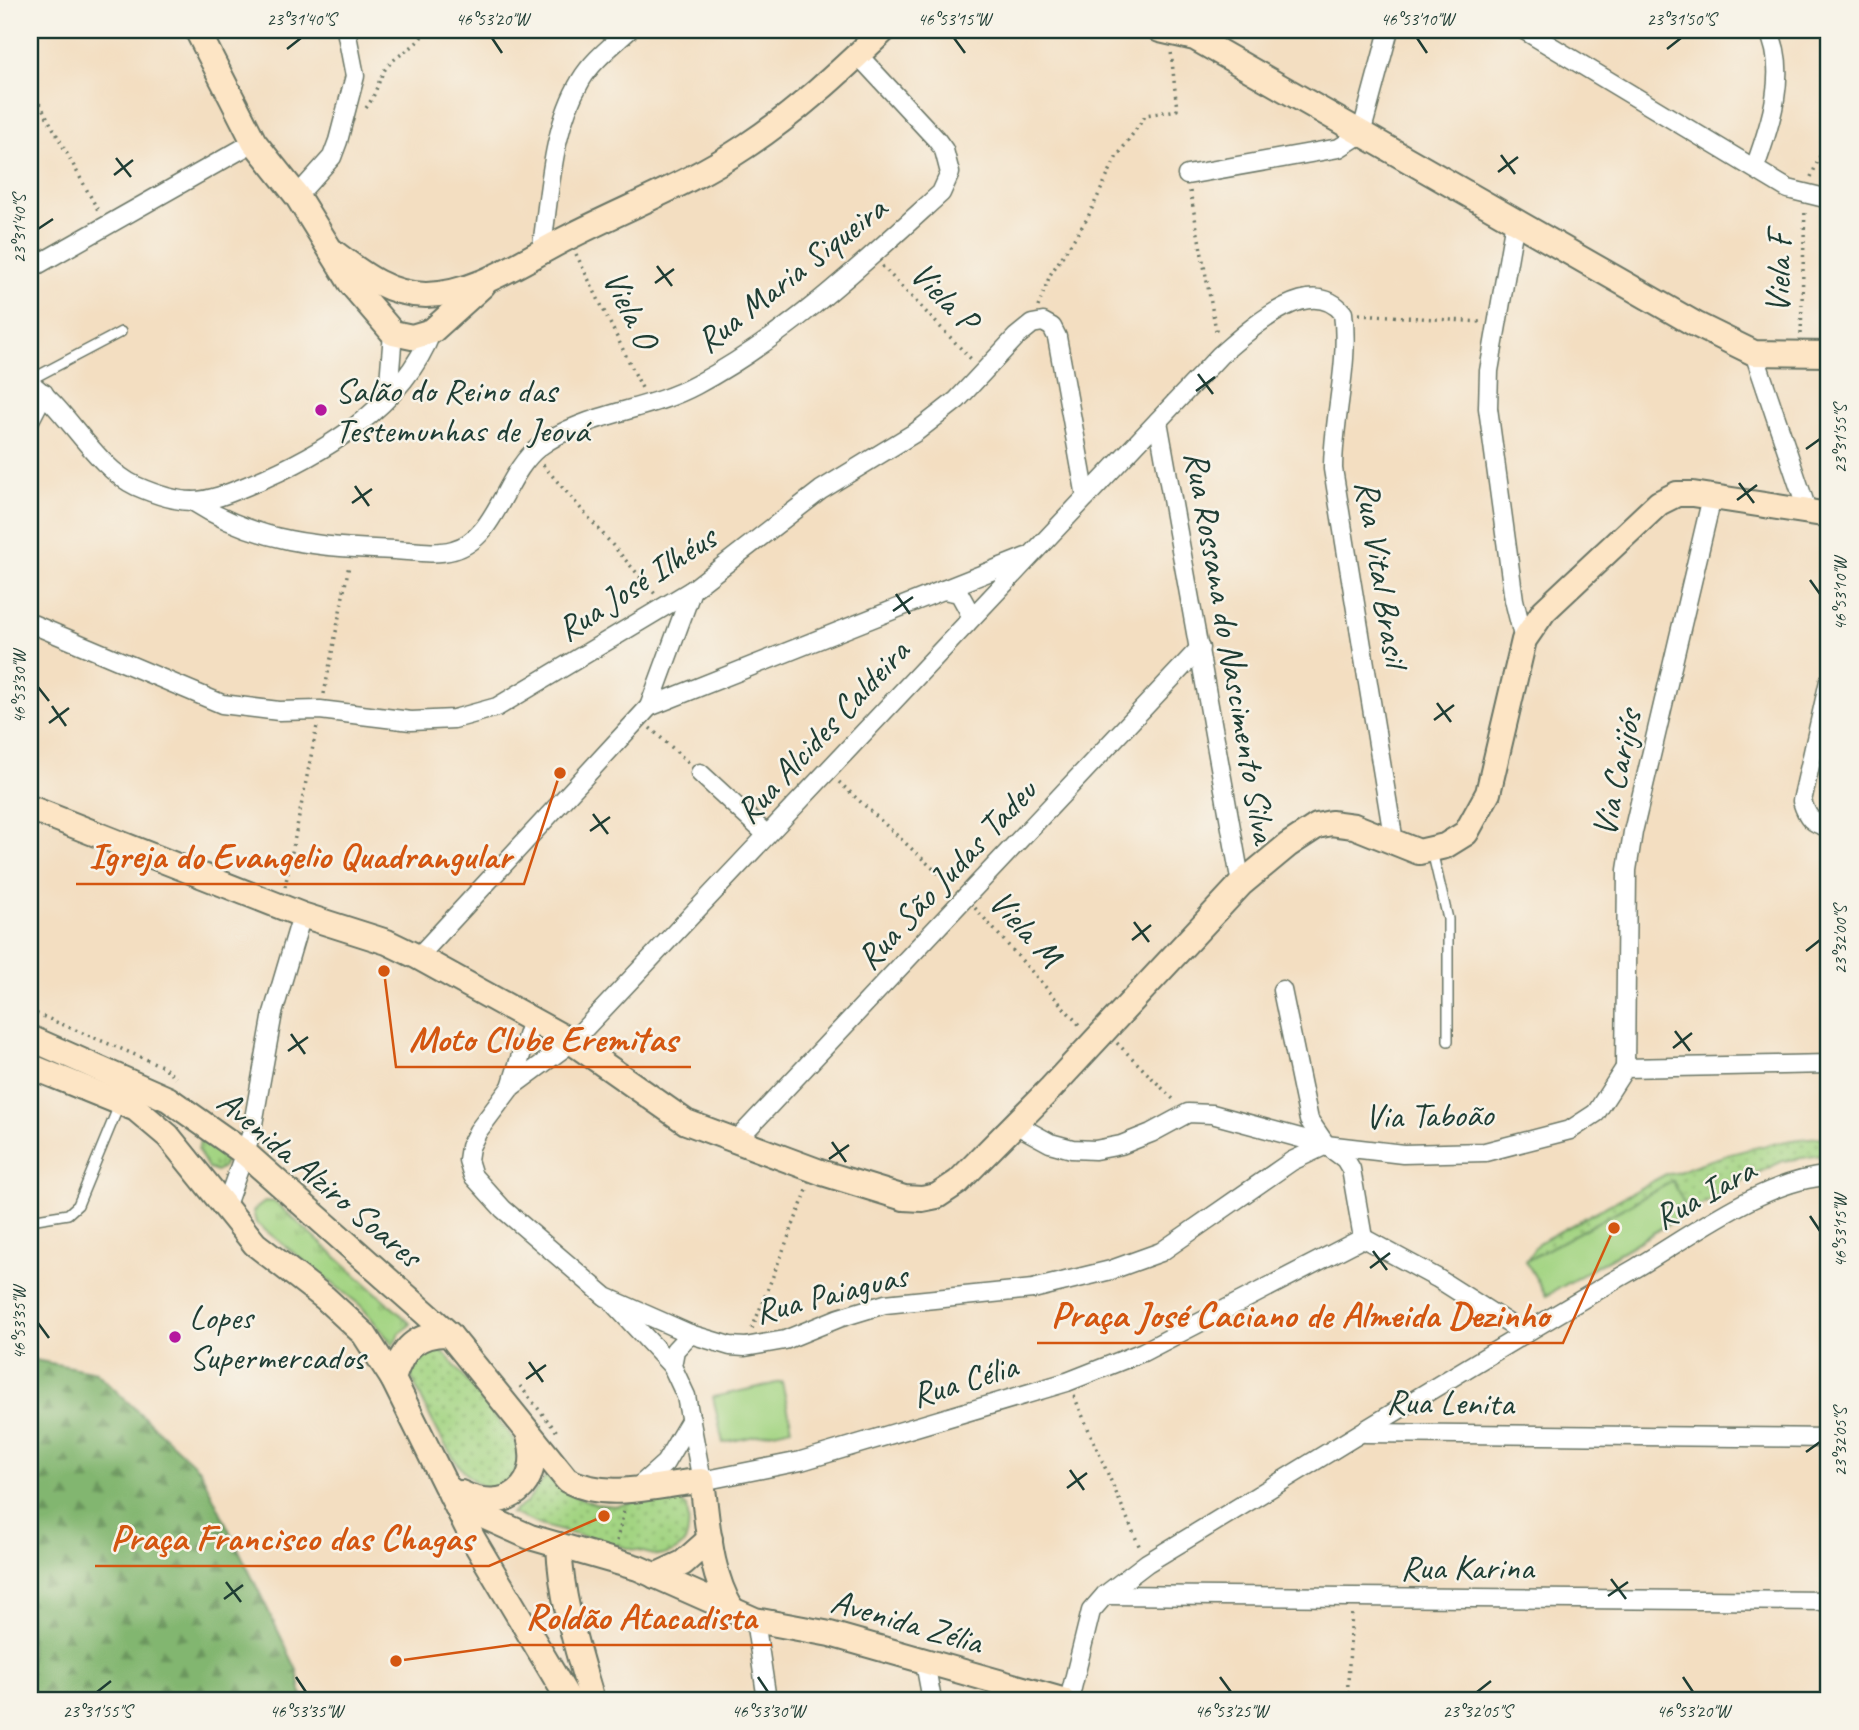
<svg xmlns="http://www.w3.org/2000/svg" width="1859" height="1730" font-family="Caveat,sans-serif">
	<defs>
		<pattern id="grass-tufts" width="24" height="20" patternUnits="userSpaceOnUse" patternTransform="scale(1.75)"><rect width="24" height="20" fill="#a3d482"/><path d="M3 7l-1-3M5 7V3M7 7l1-3M15 17l-1-3M17 17v-4M19 17l1-3" fill="none" stroke="#84ad6b"/></pattern>
		<pattern id="forest-firs" width="22" height="20" patternUnits="userSpaceOnUse" patternTransform="scale(1.75)"><rect width="22" height="20" fill="#82b670"/><path d="M5 1l3.5 6h-7zM16 11l3.5 6h-7z" fill="#6a955d"/></pattern>
		<pattern id="park-dots" width="8" height="8" patternUnits="userSpaceOnUse" patternTransform="scale(1.75)"><rect width="8" height="8" fill="#a3d482"/><path d="M2 2h.1M6 6h.1" fill="none" stroke="#84ad6b" stroke-width="1.8" stroke-linecap="round"/></pattern>
	</defs>
	<rect width="100%" height="100%" fill="#f7f3e8"/>
	<filter id="ink" filterUnits="userSpaceOnUse"><feTurbulence type="fractalNoise" baseFrequency=".0143" numOctaves="2"/><feDisplacementMap in="SourceGraphic" scale="14" xChannelSelector="R" yChannelSelector="G"/><feConvolveMatrix kernelMatrix="1 2 1 2 8 2 1 2 1" color-interpolation-filters="sRGB"/></filter>
	<filter id="wash" filterUnits="userSpaceOnUse"><feTurbulence type="fractalNoise" baseFrequency=".00686" numOctaves="4" result="noise"/><feDisplacementMap in="SourceGraphic" scale="28" xChannelSelector="R" yChannelSelector="G"/><feGaussianBlur stdDeviation="1.57" result="paint"/><feColorMatrix in="noise" values="0 0 0 0 0 0 0 0 0 0 0 0 0 0 0 0 0 1.4 0 .05"/><feComposite in="paint" operator="in"/></filter>
	<g filter="url(#wash)">
		<rect width="100%" height="100%" fill="#f3dec1"/>
		<g fill="url(#grass-tufts)" stroke="#61885b" stroke-width="2">
			<path d="M207,1139L226,1158L223,1167L216,1172L208,1168L198,1150L200,1141Z"/>
			<path d="M266,1201L275,1202L411,1324L399,1334L393,1345L361,1306L256,1223L253,1211Z"/>
		</g>
		<path fill="url(#forest-firs)" stroke="#507a52" stroke-width="2" d="M30,1359L96,1372L200,1470L297,1670L303,1700H30Z"/>
		<g fill="url(#park-dots)" stroke="#61885b" stroke-width="2">
			<path d="M1829,1137V1154L1783,1161L1755,1174L1546,1296L1526,1261L1538,1243L1666,1174C1678,1175 1685,1168 1696,1165C1733,1152 1790,1137 1829,1137Z"/>
			<path d="M435,1348L446,1355L518,1445C521,1460 520,1468 509,1479C469,1522 422,1397 409,1372L418,1354Z"/>
			<path d="M546,1476L575,1496L595,1504L617,1506L670,1493L687,1507C691,1534 689,1552 658,1556L543,1526L511,1513L526,1503Z"/>
		</g>
		<g fill="#a3d482" stroke="#61885b" stroke-width="2">
			<path d="M1673,1181L1688,1212L1546,1296L1526,1261Z"/>
			<path d="M782,1382L792,1428L723,1443L713,1397Z"/>
		</g>
	</g>
	<g filter="url(#ink)">
		<g fill="none" stroke-linecap="round" stroke-linejoin="round">
			<defs>
				<g id="lane">
					<path d="M30,380L121,332"/>
					<path d="M1432,851L1448,919V1041"/>
					<path d="M30,1220L68,1214L78,1205L120,1103"/>
				</g>
				<g id="street">
					<path d="M1524,30L1788,189L1829,199"/>
					<path d="M1755,167C1770,126 1789,71 1768,30"/>
					<path d="M1187,175L1339,148L1361,134L1389,30"/>
					<path d="M297,196L332,157L338,141L355,76L346,30"/>
					<path d="M1515,221L1489,371L1488,408L1514,600L1524,640"/>
					<path d="M541,252C550,195 551,130 581,80C592,61 613,45 629,30"/>
					<path d="M30,269L254,142"/>
					<path d="M1754,353L1807,510"/>
					<path d="M30,383C68,410 95,467 136,486C152,493 175,501 193,501C212,501 232,492 249,485C320,456 403,407 432,331"/>
					<path d="M388,395L393,333"/>
					<path d="M30,420L44,393"/>
					<path d="M1158,421L1241,884"/>
					<path d="M192,501C257,543 320,547 395,550C413,551 435,555 453,550C497,539 504,474 539,447C584,413 646,412 696,385C786,337 865,262 941,193L950,173L944,150L936,139L858,55"/>
					<path d="M943,590L959,593L970,613L967,623"/>
					<path d="M30,623L222,704L279,711L320,710L411,721L454,719L497,707L692,590L821,490L916,432L957,400L1016,337L1032,324L1043,322L1052,327L1057,337L1086,497"/>
					<path d="M1829,681L1802,801C1807,817 1812,824 1829,827"/>
					<path d="M649,707L692,590"/>
					<path d="M700,773L767,835"/>
					<path d="M418,957L649,707L1026,557"/>
					<path d="M1282,990L1309,1120L1326,1145L1345,1159L1351,1169L1363,1238"/>
					<path d="M1625,1068L1627,870L1633,832L1712,497"/>
					<path d="M511,1087L532,1020"/>
					<path d="M1015,1124L1050,1143L1072,1149L1095,1150L1121,1145L1151,1133L1188,1113L1212,1114L1326,1145L1403,1154L1485,1152L1570,1130L1596,1113L1625,1068L1829,1064"/>
					<path d="M735,1142L1200,648"/>
					<path d="M1326,1145L1292,1161L1161,1252L1111,1270L1033,1289L885,1304L839,1318L785,1340L745,1347L730,1346L690,1334L606,1297L503,1209L473,1176L468,1160L470,1147L478,1131L511,1087L572,1042L1220,355C1247,332 1310,271 1343,313C1350,364 1333,417 1333,469L1394,842"/>
					<path d="M225,1208L251,1135L273,1013L302,915"/>
					<path d="M614,1304L672,1366"/>
					<path d="M690,1334L675,1350L672,1366L686,1396L702,1481L801,1461L1067,1382L1143,1352L1363,1238L1437,1278L1525,1334"/>
					<path d="M1365,1433L1829,1438"/>
					<path d="M637,1488L665,1463L691,1419"/>
					<path d="M1105,1595L1829,1601"/>
					<path d="M755,1620L767,1700"/>
					<path d="M925,1663L932,1700"/>
					<path d="M1069,1700L1091,1611L1105,1595L1147,1563C1310,1465 1471,1363 1636,1268C1692,1235 1765,1179 1829,1176"/>
				</g>
				<g id="secondary">
					<path d="M197,30L254,142L297,196L352,285L393,333L412,337L432,331L483,285"/>
					<path d="M1160,30L1195,38L1695,324L1754,353L1829,354"/>
					<path d="M332,251C361,273 388,295 426,295C478,294 523,260 567,238C627,207 691,183 746,146C796,113 841,71 884,30"/>
					<path d="M30,808L302,915L387,942L418,957L572,1042L686,1122L823,1173L904,1198L922,1199L937,1196L958,1182L1051,1088L1241,884L1288,845L1317,826L1331,823L1354,826L1419,852L1445,846L1466,833L1488,793L1524,640L1544,611L1659,503L1677,494H1693L1829,515"/>
					<path d="M30,1038L168,1099L246,1154L449,1334L567,1480C609,1502 657,1484 702,1481C708,1524 709,1572 732,1610"/>
					<path d="M30,1066L136,1109L168,1136L255,1244L325,1298L364,1334L393,1379L446,1486L483,1516L530,1537L638,1568L755,1620L830,1634L1062,1700"/>
					<path d="M393,1379C402,1349 416,1333 449,1334"/>
					<path d="M450,1493L473,1539L569,1700"/>
					<path d="M461,1493C506,1515 544,1486 529,1436"/>
					<path d="M559,1545C561,1600 577,1648 592,1700"/>
					<path d="M655,1576L683,1563L710,1539"/>
				</g>
			</defs>
			<use href="#lane" stroke="#697565" stroke-width="12"/>
			<use href="#street" stroke="#697565" stroke-width="21"/>
			<use href="#secondary" stroke="#697565" stroke-width="28"/>
			<g stroke="#697565" stroke-width="3.5" stroke-dasharray="2 5" stroke-linecap="butt">
				<path d="M30,93L41,106L99,212"/>
				<path d="M366,108C377,94 378,79 386,68C400,51 414,51 426,30"/>
				<path d="M1811,177L1829,135"/>
				<path d="M1190,191L1217,335"/>
				<path d="M576,254L642,388"/>
				<path d="M882,266L971,359"/>
				<path d="M1038,307L1050,275L1087,219L1116,158L1146,115L1177,110L1171,51"/>
				<path d="M1359,314L1481,322"/>
				<path d="M1801,334L1805,208"/>
				<path d="M543,465L655,594"/>
				<path d="M324,694L349,565"/>
				<path d="M650,728L688,762"/>
				<path d="M839,782L952,886"/>
				<path d="M285,887L317,726"/>
				<path d="M975,908L1082,1028"/>
				<path d="M30,1011L162,1066L176,1078"/>
				<path d="M1117,1043L1176,1102"/>
				<path d="M752,1329L807,1190"/>
				<path d="M520,1386L557,1432"/>
				<path d="M1074,1396L1141,1550"/>
				<path d="M617,1541L624,1511"/>
				<path d="M1347,1700L1352,1611"/>
			</g>
			<use href="#lane" stroke="#fff" stroke-width="9"/>
			<use href="#street" stroke="#fff" stroke-width="18"/>
			<use href="#secondary" stroke="#fde5c5" stroke-width="24"/>
		</g>
	</g>
	<path fill="none" stroke="#1f3d34" stroke-width="2.5" d="M492,38L502,53M954,38L965,53M1417,38L1427,53M287,49L301,38M1667,49L1681,38M1501,155L1515,174M116,158L131,177M1498,172L1518,157M114,175L133,160M38,229L53,219M657,266L672,286M655,283L674,269M1198,374L1213,394M1196,391L1215,377M1806,449L1820,439M1739,483L1754,503M355,486L369,506M1737,500L1757,485M352,503L372,489M1810,580L1820,594M896,594L910,614M893,611L913,597M38,687L49,701M1437,703L1451,722M52,706L66,726M1434,720L1454,705M49,723L69,708M593,814L608,834M590,831L610,817M1134,922L1149,942M1132,940L1151,925M1806,951L1820,940M1675,1031L1690,1051M291,1034L305,1054M1673,1048L1692,1033M288,1051L308,1037M832,1142L846,1162M829,1159L849,1145M1810,1216L1820,1231M1373,1251L1387,1270M1370,1268L1390,1253M38,1323L49,1338M529,1362L543,1382M526,1379L546,1365M1806,1452L1820,1442M1070,1470L1084,1490M1067,1488L1087,1473M1611,1579L1626,1599M226,1582L241,1602M1608,1596L1628,1582M224,1599L243,1585M296,1677L306,1692M758,1677L768,1692M1220,1677L1231,1692M1683,1677L1693,1692M97,1692L111,1681M1477,1692L1491,1681"/>
	<g fill="#b5179e" stroke="#f7f3e8" stroke-width="2.5">
		<circle cx="321" cy="410" r="7"/>
		<circle cx="175" cy="1337" r="7"/>
	</g>
	<g text-anchor="middle" stroke-width="5" stroke-linejoin="round" paint-order="stroke">
		<g font-size="35" fill="#1f3d34" stroke="#f7f3e8">
			<text transform="translate(1778 273) rotate(-88)" y="12">Viela F</text>
			<text transform="translate(791 274) rotate(-38)" y="12">Rua Maria Siqueira</text>
			<text transform="translate(945 296) rotate(46)" y="12">Viela P</text>
			<text transform="translate(631 309) rotate(64)" y="12">Viela O</text>
			<text transform="translate(1382 573) rotate(81)" y="12">Rua Vital Brasil</text>
			<text transform="translate(636 583) rotate(-33)" y="12">Rua José Ilhéus</text>
			<text transform="translate(1231 647) rotate(80)" y="12">Rua Rossana do Nascimento Silva</text>
			<text transform="translate(822 731) rotate(-47)" y="12">Rua Alcides Caldeira</text>
			<text transform="translate(1616 773) rotate(-78)" y="12">Via Carijós</text>
			<text transform="translate(946 874) rotate(-47)" y="12">Rua São Judas Tadeu</text>
			<text transform="translate(1026 928) rotate(48)" y="12">Viela M</text>
			<text transform="translate(1429 1115) rotate(-1)" y="12">Via Taboão</text>
			<text transform="translate(320 1178) rotate(40)" y="12">Avenida Alziro Soares</text>
			<text transform="translate(1704 1193) rotate(-29)" y="12">Rua Iara</text>
			<text transform="translate(831 1293) rotate(-14)" y="12">Rua Paiaguas</text>
			<text transform="translate(964 1380) rotate(-17)" y="12">Rua Célia</text>
			<text transform="translate(1450 1402) rotate(1)" y="12">Rua Lenita</text>
			<text x="1467" y="1579">Rua Karina</text>
			<text transform="translate(907 1621) rotate(16)" y="12">Avenida Zélia</text>
		</g>
		<g font-size="35" fill="#1f3d34" stroke="#f7f3e8" text-anchor="start">
			<text x="335" y="402">Salão do Reino das<tspan x="335" dy="40">Testemunhas de Jeová</tspan></text>
			<text x="189" y="1329">Lopes<tspan x="189" dy="40">Supermercados</tspan></text>
		</g>
	</g>
	<path fill="none" stroke="#d45610" stroke-width="2.5" d="M560 773L524 884H76M384 971L396 1067H691M1614 1228L1563 1343H1037M604 1516L489 1566H95M396 1661L511 1645H772"/>
	<g fill="#d45610" stroke="#f7f3e8" stroke-width="2.5">
		<circle cx="560" cy="773" r="7"/>
		<circle cx="384" cy="971" r="7"/>
		<circle cx="1614" cy="1228" r="7"/>
		<circle cx="604" cy="1516" r="7"/>
		<circle cx="396" cy="1661" r="7"/>
	</g>
	<g font-size="37" text-anchor="middle" font-weight="bold" fill="#d45610" stroke="#f7f3e8" stroke-width="5" stroke-linejoin="round" paint-order="stroke">
		<text x="300" y="868">Igreja do Evangelio Quadrangular</text>
		<text x="543" y="1051">Moto Clube Eremitas</text>
		<text x="1300" y="1327">Praça José Caciano de Almeida Dezinho</text>
		<text x="292" y="1550">Praça Francisco das Chagas</text>
		<text x="641" y="1629">Roldão Atacadista</text>
	</g>
	<rect width="1859" height="1730" fill="none" stroke="#f7f3e8" stroke-width="77"/>
	<rect x="38" y="38" width="1782" height="1654" fill="none" stroke="#1f3d34" stroke-width="2.5"/>
	<g font-size="18" text-anchor="middle" fill="#1f3d34">
		<text x="301" y="25">23°31'40"S</text>
		<text x="492" y="25">46°53'20"W</text>
		<text x="954" y="25">46°53'15"W</text>
		<text x="1417" y="25">46°53'10"W</text>
		<text x="1681" y="25">23°31'50"S</text>
		<text transform="translate(19 229) rotate(-90)" y="6">23°31'40"S</text>
		<text transform="translate(1840 439) rotate(-90)" y="6">23°31'55"S</text>
		<text transform="translate(1840 594) rotate(-90)" y="6">46°53'10"W</text>
		<text transform="translate(19 687) rotate(-90)" y="6">46°53'30"W</text>
		<text transform="translate(1840 940) rotate(-90)" y="6">23°32'00"S</text>
		<text transform="translate(1840 1231) rotate(-90)" y="6">46°53'15"W</text>
		<text transform="translate(19 1323) rotate(-90)" y="6">46°53'35"W</text>
		<text transform="translate(1840 1442) rotate(-90)" y="6">23°32'05"S</text>
		<text x="97" y="1717">23°31'55"S</text>
		<text x="306" y="1717">46°53'35"W</text>
		<text x="768" y="1717">46°53'30"W</text>
		<text x="1231" y="1717">46°53'25"W</text>
		<text x="1477" y="1717">23°32'05"S</text>
		<text x="1693" y="1717">46°53'20"W</text>
	</g>
</svg>
